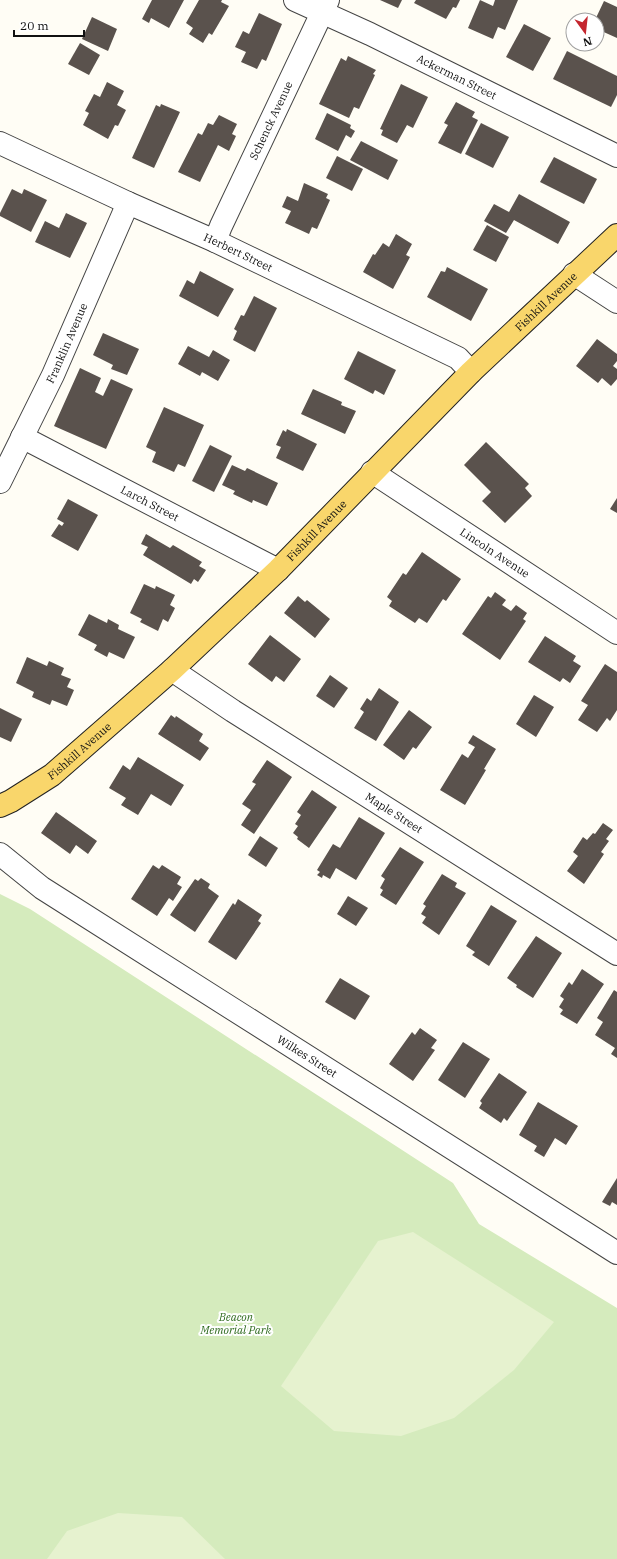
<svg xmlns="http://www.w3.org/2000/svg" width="617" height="1559" font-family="'IBM Plex Serif',serif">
	<rect width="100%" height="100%" fill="#fffdf5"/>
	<path fill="#d5ebbd" d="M0,894L30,909L453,1183L479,1224L617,1308V1559H0Z"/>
	<g fill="#e6f2cf">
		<path d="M413,1232L554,1322L514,1370L454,1418L401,1436L334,1431L281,1386L378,1241Z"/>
		<path d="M118,1513L182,1517L225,1559H47L67,1531Z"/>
	</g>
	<g fill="#5a524d">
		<path d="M152,0H184L169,28L151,18L149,23L142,19Z"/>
		<path d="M199,0H222L221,2L229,6L212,35L209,33L203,43L189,34L193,28L186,23Z"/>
		<path d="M380,0H402L398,8Z"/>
		<path d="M416,0H460L456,8L453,7L446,19L414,3Z"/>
		<path d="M480,0L493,6L495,0H518L505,30L498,27L493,39L468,28Z"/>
		<path d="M604,1L617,7V38L597,29V20H595Z"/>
		<path d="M259,13L282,24L266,61L262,59L257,69L241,62L246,52L235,47L243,31L249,34Z"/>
		<path d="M92,17L117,29L108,51L82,39Z"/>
		<path d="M524,24L551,38L533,71L506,57Z"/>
		<path d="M80,43L100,55L89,75L68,64Z"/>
		<path d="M567,51L617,76V95L611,107L553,79Z"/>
		<path d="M348,56L376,70L373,74L375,75L359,109L354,107L349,118L319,104L341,58L346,61Z"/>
		<path d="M107,82L124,91L117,105L126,110L118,126L115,125L108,139L83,125L89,113L85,111L94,94L100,97Z"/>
		<path d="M401,84L428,97L413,128L407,125L397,143L381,135L383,130L380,129Z"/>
		<path d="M456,102L475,112L472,117L478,120L461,154L438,143L448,125L444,123Z"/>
		<path d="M161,104L180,112L154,168L132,158L156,105L160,107Z"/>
		<path d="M327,113L351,125L350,128L355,131L351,138L346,135L338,151L315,139Z"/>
		<path d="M219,115L237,124L232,134L236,136L229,151L218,145L200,182L178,172L198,133L202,135L208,123L213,125Z"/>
		<path d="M481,123L509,137L493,168L465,154Z"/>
		<path d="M361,141L398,160L388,180L350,160Z"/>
		<path d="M337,156L363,169L352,191L326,178Z"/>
		<path d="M554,157L597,179L584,204L540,182Z"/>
		<path d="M304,183L328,194L326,198L330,200L317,229L312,227L309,234L285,223L291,211L282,207L287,196L298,201Z"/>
		<path d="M12,189L22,194L24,189L47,200L31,232L0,216V213Z"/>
		<path d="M519,194L570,222L558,244L514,220L506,233L484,221L494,204L509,212Z"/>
		<path d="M66,213L87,223L70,258L35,242L45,221L59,228Z"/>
		<path d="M487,225L509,237L496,262L473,250Z"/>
		<path d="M396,234L412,244L406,255L410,257L393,289L363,272L373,254L375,255L383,243L389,247Z"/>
		<path d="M447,267L488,289L471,321L427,297L441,271L445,272Z"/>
		<path d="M200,271L234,289L218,317L179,296L187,280L194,284Z"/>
		<path d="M254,296L277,308L255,352L233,340L237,331L234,329L241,315L244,316Z"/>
		<path d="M103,333L139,349L127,375L111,369L113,365L93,355Z"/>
		<path d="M597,339L617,354V361L613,366L617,369V379L611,386L602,378L598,383L576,366Z"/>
		<path d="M188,346L209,357L213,350L230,360L218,381L202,372L200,376L178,364Z"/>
		<path d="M358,351L396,370L384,395L375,390L373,394L344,379Z"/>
		<path d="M80,368L101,378L95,392L103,396L111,379L133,389L106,449L54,426Z"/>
		<path d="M313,389L342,402L341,405L356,411L345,434L301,414Z"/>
		<path d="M164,407L204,425L185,467L178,464L174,472L152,462L156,452L146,447Z"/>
		<path d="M287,429L317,444L303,471L276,458L281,447L276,445L283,430L286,432Z"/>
		<path d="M486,442L529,484L525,488L532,496L505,523L482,501L491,492L464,465Z"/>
		<path d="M210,445L232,456L214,492L192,481Z"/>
		<path d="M232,465L245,471L247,468L278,483L267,506L253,500L252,503L233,494L235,491L222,485Z"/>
		<path d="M617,498V513L610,509Z"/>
		<path d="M68,499L98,515L78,551L51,536L59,524L62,526L64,523L57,519Z"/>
		<path d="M146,534L170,548L173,545L202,562L199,566L206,570L198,582L194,579L191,584L143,555L148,547L141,544Z"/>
		<path d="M422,552L461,579L446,601L443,599L427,623L419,618L415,623L389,606L392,601L387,597L403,573L406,575Z"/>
		<path d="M144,584L155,589L156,586L175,595L170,605L175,608L168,622L163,619L158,631L140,622L142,619L130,613Z"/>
		<path d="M495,592L506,600L502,605L511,611L516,605L527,613L523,619L526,621L500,660L462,634L488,596L491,598Z"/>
		<path d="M298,596L305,602L307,600L330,619L315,638L284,613Z"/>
		<path d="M89,614L107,623L108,619L119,625L118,629L135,637L124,659L109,652L107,657L94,650L97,645L78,635Z"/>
		<path d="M270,635L301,659L284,682L276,676L272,682L248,664Z"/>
		<path d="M545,636L576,656L573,661L581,666L570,683L563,678L560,682L528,662Z"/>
		<path d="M27,657L47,666L49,661L64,668L61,675L71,679L67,687L74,690L67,706L52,700L50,705L32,697L34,692L16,683Z"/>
		<path d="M605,664L617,672V710L610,721L607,718L597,732L578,720L588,705L581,701Z"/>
		<path d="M330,675L348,688L334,708L316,696Z"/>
		<path d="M379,688L399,702L376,741L354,728L364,712L360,709L367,698L371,701Z"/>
		<path d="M534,695L554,707L536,737L516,724Z"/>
		<path d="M0,708L22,719L11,742L0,737Z"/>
		<path d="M409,710L432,727L416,749L413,747L404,760L383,745Z"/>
		<path d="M171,715L175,718L176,716L203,734L199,741L209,748L200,761L158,734Z"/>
		<path d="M473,735L496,749L484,769L486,770L465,805L440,790L462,754L468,758L475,747L468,743Z"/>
		<path d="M138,757L184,785L171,806L151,794L138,815L121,805L126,798L109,788L123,765L130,770Z"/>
		<path d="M267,760L292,777L254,834L241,825L251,810L242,804L256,784L252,782Z"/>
		<path d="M312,790L337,807L309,848L297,839L298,837L293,833L298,826L295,824L301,815L297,812Z"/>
		<path d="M56,812L97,841L88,854L76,845L70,854L41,833Z"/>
		<path d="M359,817L385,833L356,880L336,868L330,879L323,875L322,878L317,875L320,872L317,870L333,844L340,848Z"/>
		<path d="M603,823L613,830L606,839L609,841L601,852L604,854L584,884L567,871L578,856L573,852L583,837L587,840L593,833L595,834Z"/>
		<path d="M260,836L278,848L266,867L248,855Z"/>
		<path d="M400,847L424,862L396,905L380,895L383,890L380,888L385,879L381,876Z"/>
		<path d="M153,865L159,869L162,865L181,877L177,884L182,887L173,901L169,898L157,916L131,899Z"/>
		<path d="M442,874L457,883L455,887L466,893L439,935L422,923L426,917L421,914L426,906L423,904Z"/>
		<path d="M201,878L210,884L208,888L219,896L195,932L170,915L195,879L198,881Z"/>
		<path d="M348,896L368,908L356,926L337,914Z"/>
		<path d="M238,899L262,915L258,921L261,923L236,960L208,942L233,903L235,905Z"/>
		<path d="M491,905L517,921L489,966L472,955L475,952L466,946Z"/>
		<path d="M536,936L562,953L533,998L516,987L517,985L507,978Z"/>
		<path d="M582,969L604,984L577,1024L560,1014L563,1010L559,1007L564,999L560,996L569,982L572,985Z"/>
		<path d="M340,978L370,996L355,1020L325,1002Z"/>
		<path d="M614,990L617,992V1058L611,1054L615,1048L595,1035L603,1022L597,1018Z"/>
		<path d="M420,1028L437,1040L431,1048L435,1050L413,1081L389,1064L412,1032L415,1035Z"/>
		<path d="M463,1042L490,1059L465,1098L438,1080Z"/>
		<path d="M499,1073L527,1092L507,1121L504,1118L501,1123L479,1108L482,1103L480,1101Z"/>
		<path d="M538,1102L578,1126L566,1145L555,1138L544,1157L534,1151L537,1146L519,1135Z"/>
		<path d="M617,1178V1205L612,1202L610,1206L602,1202Z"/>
	</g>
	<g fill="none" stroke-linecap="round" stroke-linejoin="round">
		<defs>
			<g id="minor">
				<path id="s1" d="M295,0L370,34L617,156"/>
				<path id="s2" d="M0,143L128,203L215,241L458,358L471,372"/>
				<path id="s3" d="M215,241L221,226L328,0"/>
				<path d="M574,274L617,302"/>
				<path id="s4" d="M22,437L278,570"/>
				<path id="s5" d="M372,472L617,633"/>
				<path id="s6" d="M0,482L53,375L128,203"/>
				<path id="s7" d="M172,670L233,711L617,954"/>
				<path id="s8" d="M0,854L42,888L617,1253"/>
			</g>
			<g id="major">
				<path id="s9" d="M0,806L11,801L52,775L172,670L278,570L471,372L617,235"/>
			</g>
		</defs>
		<use href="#minor" stroke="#444" stroke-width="24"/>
		<use href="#major" stroke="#222" stroke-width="24"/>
		<use href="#minor" stroke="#fff" stroke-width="22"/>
		<use href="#major" stroke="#f9d66b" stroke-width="22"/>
	</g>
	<g text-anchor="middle" stroke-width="4" stroke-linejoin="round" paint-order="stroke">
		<g font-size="11" fill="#111" stroke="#fff">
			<text dy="4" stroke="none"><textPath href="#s1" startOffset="179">Ackerman Street</textPath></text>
			<text dy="4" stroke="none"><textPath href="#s3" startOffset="133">Schenck Avenue</textPath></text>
			<text dy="4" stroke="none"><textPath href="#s2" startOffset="262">Herbert Street</textPath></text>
			<text dy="4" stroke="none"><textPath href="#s9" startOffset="745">Fishkill Avenue</textPath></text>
			<text dy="4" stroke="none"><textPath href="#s6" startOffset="154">Franklin Avenue</textPath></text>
			<text dy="4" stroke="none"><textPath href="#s4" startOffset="144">Larch Street</textPath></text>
			<text dy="4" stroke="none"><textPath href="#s9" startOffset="421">Fishkill Avenue</textPath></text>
			<text dy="4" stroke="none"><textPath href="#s5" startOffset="147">Lincoln Avenue</textPath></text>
			<text dy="4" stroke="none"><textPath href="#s9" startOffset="97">Fishkill Avenue</textPath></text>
			<text dy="4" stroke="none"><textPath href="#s7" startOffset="264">Maple Street</textPath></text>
			<text dy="4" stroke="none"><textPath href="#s8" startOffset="368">Wilkes Street</textPath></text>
		</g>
		<g font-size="11" font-style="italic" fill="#2f6b1f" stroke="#fff">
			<text x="236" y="1321">Beacon<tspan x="236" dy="13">Memorial Park</tspan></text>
		</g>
	</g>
	<g transform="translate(585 32) rotate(165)"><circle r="19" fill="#ffffff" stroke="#a0a0a0"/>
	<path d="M0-3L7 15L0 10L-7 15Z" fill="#c4262e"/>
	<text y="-6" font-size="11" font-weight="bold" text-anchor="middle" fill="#111111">N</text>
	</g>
	<path d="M14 30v6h70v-6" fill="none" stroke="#111111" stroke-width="2"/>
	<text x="20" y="30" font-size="12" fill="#111111" stroke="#ffffff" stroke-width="3" paint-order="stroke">20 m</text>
</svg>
